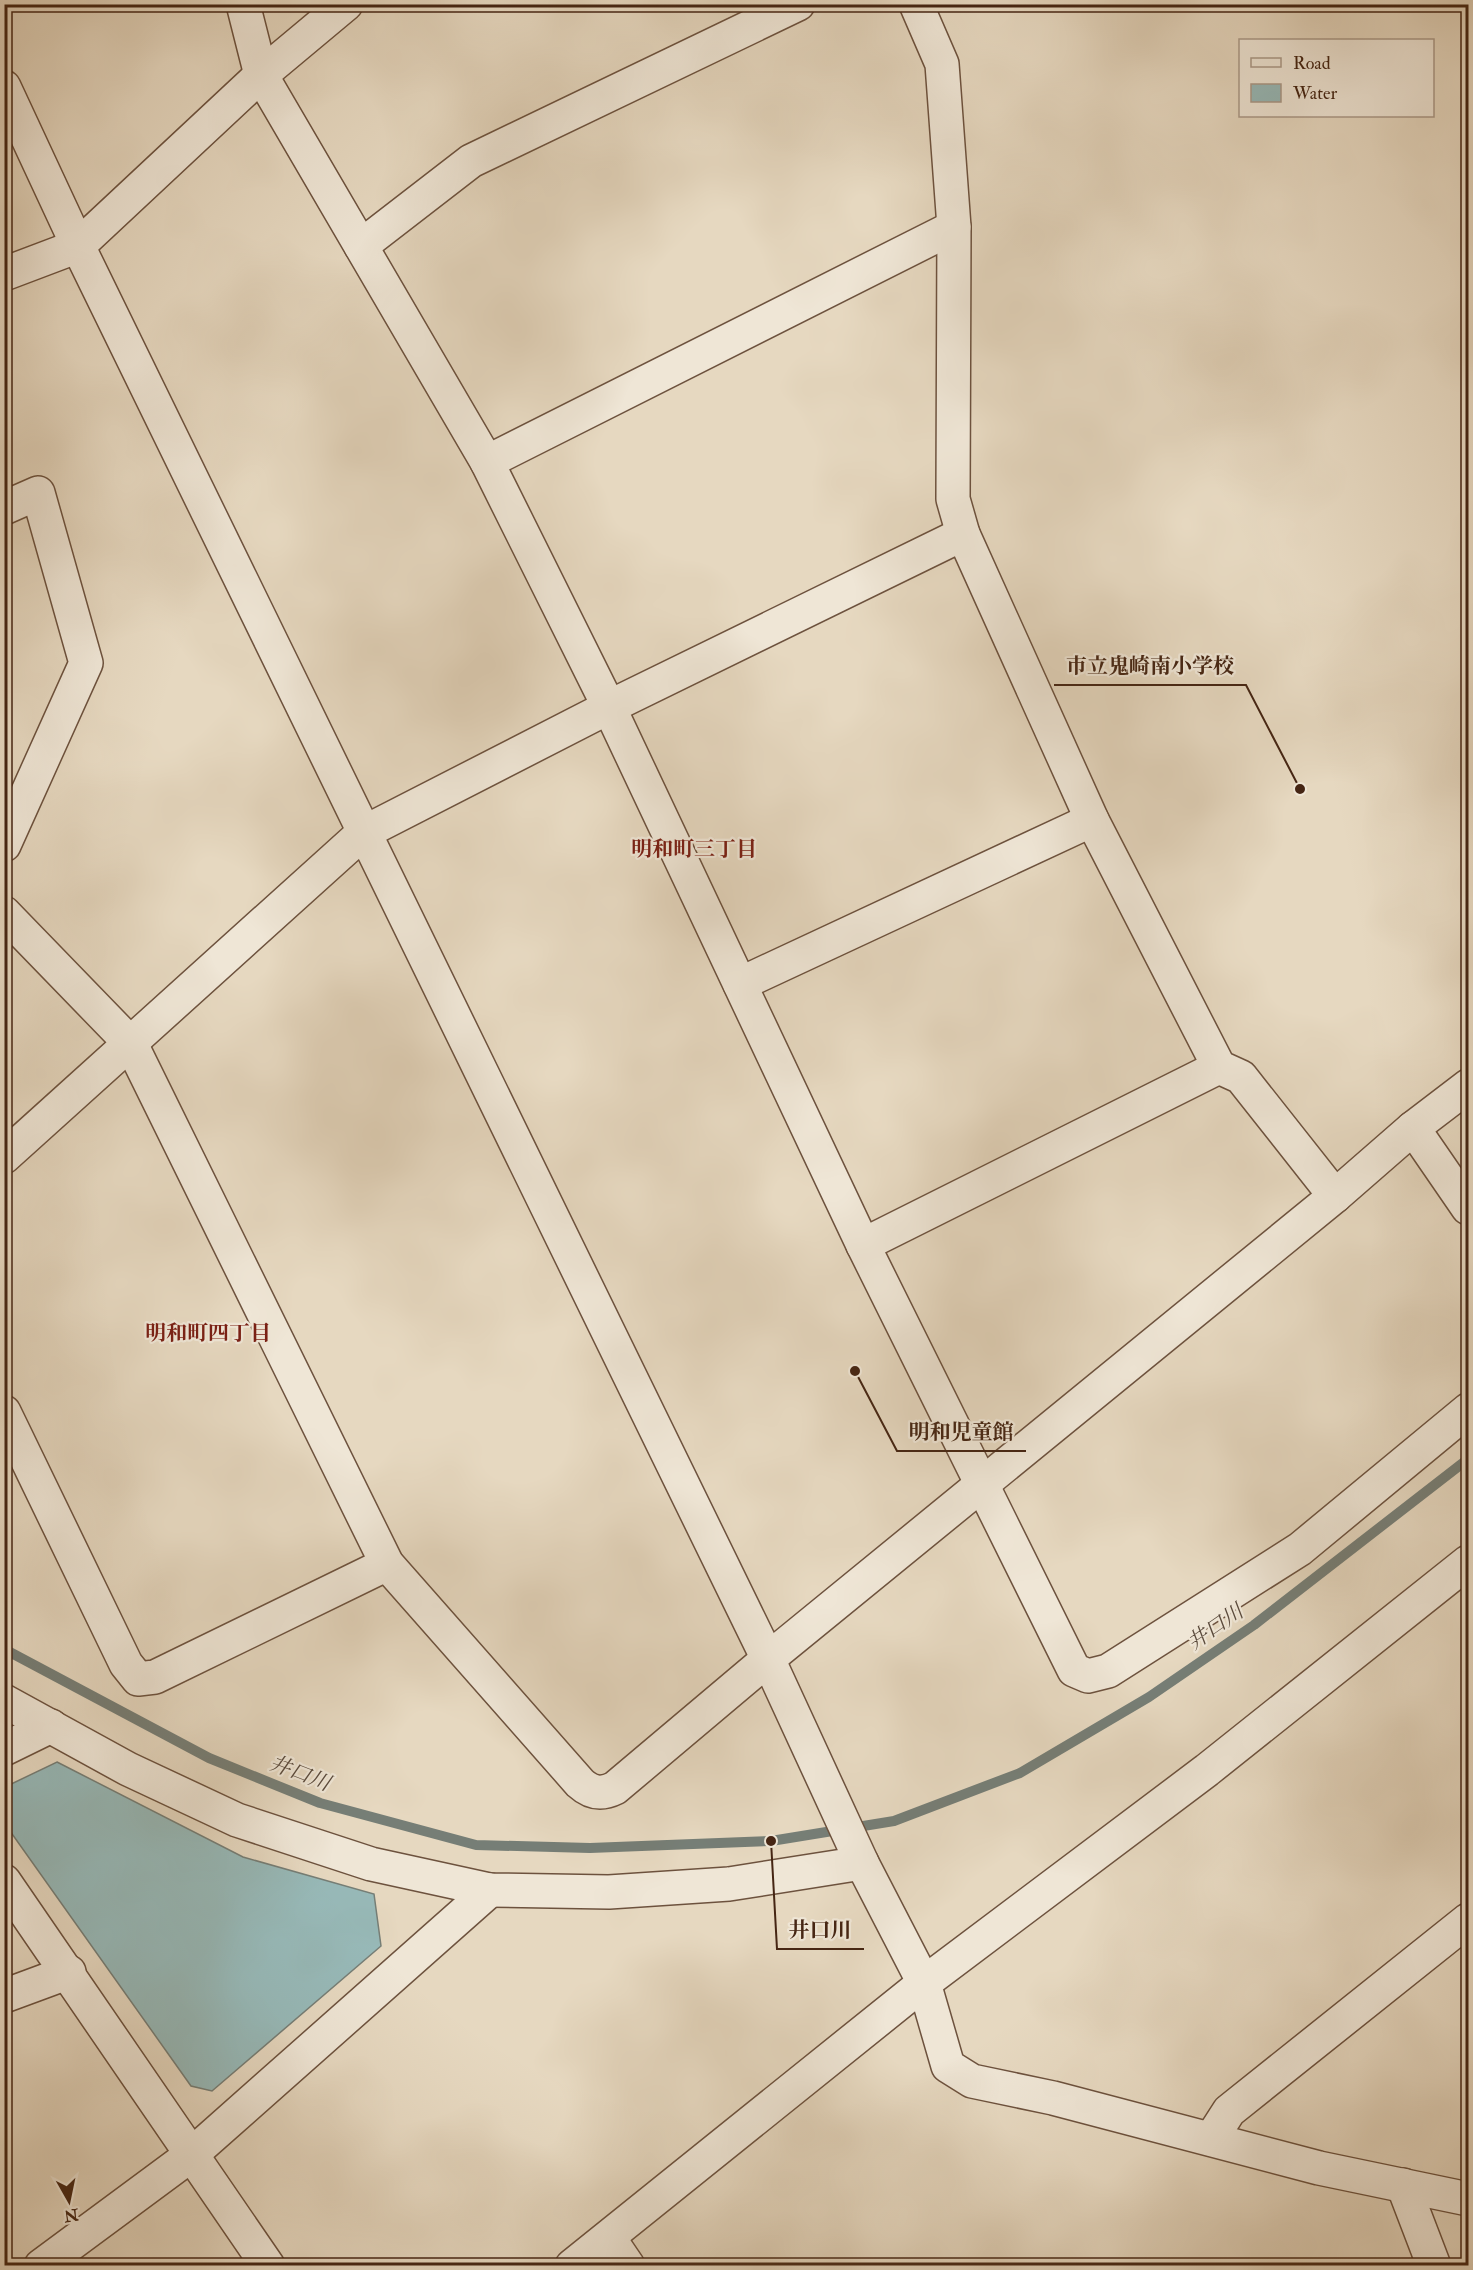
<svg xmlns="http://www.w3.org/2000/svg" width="1473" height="2270" font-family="'IM FELL Double Pica','Noto Serif JP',serif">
	<rect width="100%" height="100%" fill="#e6d8c0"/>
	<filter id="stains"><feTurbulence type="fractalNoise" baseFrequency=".00333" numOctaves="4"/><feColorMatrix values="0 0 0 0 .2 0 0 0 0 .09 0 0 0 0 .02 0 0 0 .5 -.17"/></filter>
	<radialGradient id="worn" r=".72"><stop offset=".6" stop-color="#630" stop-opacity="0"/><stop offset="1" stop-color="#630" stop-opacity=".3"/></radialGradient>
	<path fill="#97b9b8" stroke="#767e76" stroke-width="1.5" d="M57,1762L243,1857L374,1894L381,1946L212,2091L191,2086L5,1824V1787Z"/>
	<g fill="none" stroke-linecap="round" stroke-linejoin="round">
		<path stroke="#767e76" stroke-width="10" d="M4,1649L209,1758L320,1803L476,1845L590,1848L771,1841L894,1821L1020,1773L1149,1697L1254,1625L1468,1459"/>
		<defs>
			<g id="minor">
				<path d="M243,4L261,75L487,462L609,707L863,1245L1074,1670L1088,1676L1108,1671L1300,1549L1468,1410"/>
				<path d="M916,4L942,64L954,227L953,499L963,534L1092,820L1219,1067L1241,1077L1335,1196"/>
				<path d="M361,246L471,161L798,4"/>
				<path d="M4,274L78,246"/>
				<path d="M487,462L954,227"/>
				<path d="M4,508L38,493L86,663L4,845"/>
				<path d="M4,913L131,1044L387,1564L580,1783C591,1793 601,1795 615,1788L768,1659L1335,1196L1413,1128L1468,1086"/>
				<path d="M740,984L1092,820"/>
				<path d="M1413,1128L1468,1208"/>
				<path d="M4,1157L363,833L609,707L963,534"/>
				<path d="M863,1245L1219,1067"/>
				<path d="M4,1412L126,1664L138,1679L155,1677L387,1564"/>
				<path d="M4,1701L128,1769L237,1820L371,1864L490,1890L609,1892L729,1884L862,1863"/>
				<path d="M4,1749L51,1726"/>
				<path d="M4,1881L268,2266"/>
				<path d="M924,1983L948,2066L972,2081L1053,2098L1319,2168L1468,2199"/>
				<path d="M4,1996L69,1972"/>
				<path d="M1211,2139L1229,2111L1468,1920"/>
				<path d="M1403,2185L1434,2266"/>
				<path d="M609,2238L628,2266"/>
				<path d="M41,2266L191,2155L490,1890"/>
			</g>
			<g id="tertiary">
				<path d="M4,87L78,246L768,1659L862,1863L924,1983"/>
				<path d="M78,246L261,75L346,4"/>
				<path d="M572,2266L924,1983L1207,1770L1468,1562"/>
			</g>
		</defs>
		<use href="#minor" stroke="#6d523e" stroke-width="36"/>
		<use href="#tertiary" stroke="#6d523e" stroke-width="36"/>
		<use href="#minor" stroke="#efe6d6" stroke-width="33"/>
		<use href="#tertiary" stroke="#efe6d6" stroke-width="33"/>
	</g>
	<g text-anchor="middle" stroke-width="4.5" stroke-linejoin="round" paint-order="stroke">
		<g font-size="21" font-weight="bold" fill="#7a1f14" stroke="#efe6d6">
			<text x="694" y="856">明和町三丁目</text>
			<text x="208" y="1340">明和町四丁目</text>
		</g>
		<g font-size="21" font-style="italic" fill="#5a4a3c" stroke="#efe6d6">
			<text transform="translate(1215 1627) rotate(-35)" y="7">井口川</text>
			<text transform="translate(300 1773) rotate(21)" y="7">井口川</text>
		</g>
	</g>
	<path fill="none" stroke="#452513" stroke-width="2" d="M1300 789L1246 685H1054M855 1371L897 1451H1026M771 1841L777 1949H864"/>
	<g fill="#452513" stroke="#efe6d6" stroke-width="2">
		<circle cx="1300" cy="789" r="6"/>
		<circle cx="855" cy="1371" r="6"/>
		<circle cx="771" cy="1841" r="6"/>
	</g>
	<g font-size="21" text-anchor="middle" font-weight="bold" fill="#452513" stroke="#efe6d6" stroke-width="4.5" stroke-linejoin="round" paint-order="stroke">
		<text x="1150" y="673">市立鬼崎南小学校</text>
		<text x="961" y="1439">明和児童館</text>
		<text x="820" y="1937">井口川</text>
	</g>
	<rect width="1473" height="2270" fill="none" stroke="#e6d8c0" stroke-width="24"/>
	<rect x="6" y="6" width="1461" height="2258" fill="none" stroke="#452513" stroke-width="3"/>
	<rect x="12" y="12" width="1449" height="2246" fill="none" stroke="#452513" stroke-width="1.5"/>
	<rect x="1239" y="39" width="195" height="78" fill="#efe6d6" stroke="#ab9988" stroke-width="1.5"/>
	<rect x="1251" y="58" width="30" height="9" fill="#efe6d6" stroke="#ab9988" stroke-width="1.5"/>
	<text x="1293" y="69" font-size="18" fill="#452513">Road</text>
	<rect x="1251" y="84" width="30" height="18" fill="#97b9b8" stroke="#ab9988" stroke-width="1.5"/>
	<text x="1293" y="99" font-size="18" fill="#452513">Water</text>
	<g transform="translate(69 2201) rotate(171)" stroke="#efe6d6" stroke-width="4.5" paint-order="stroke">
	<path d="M0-4.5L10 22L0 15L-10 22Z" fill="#452513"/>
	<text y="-9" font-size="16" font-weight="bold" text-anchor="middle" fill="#452513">N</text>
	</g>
	<rect width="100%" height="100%" filter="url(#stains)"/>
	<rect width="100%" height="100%" fill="url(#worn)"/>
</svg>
